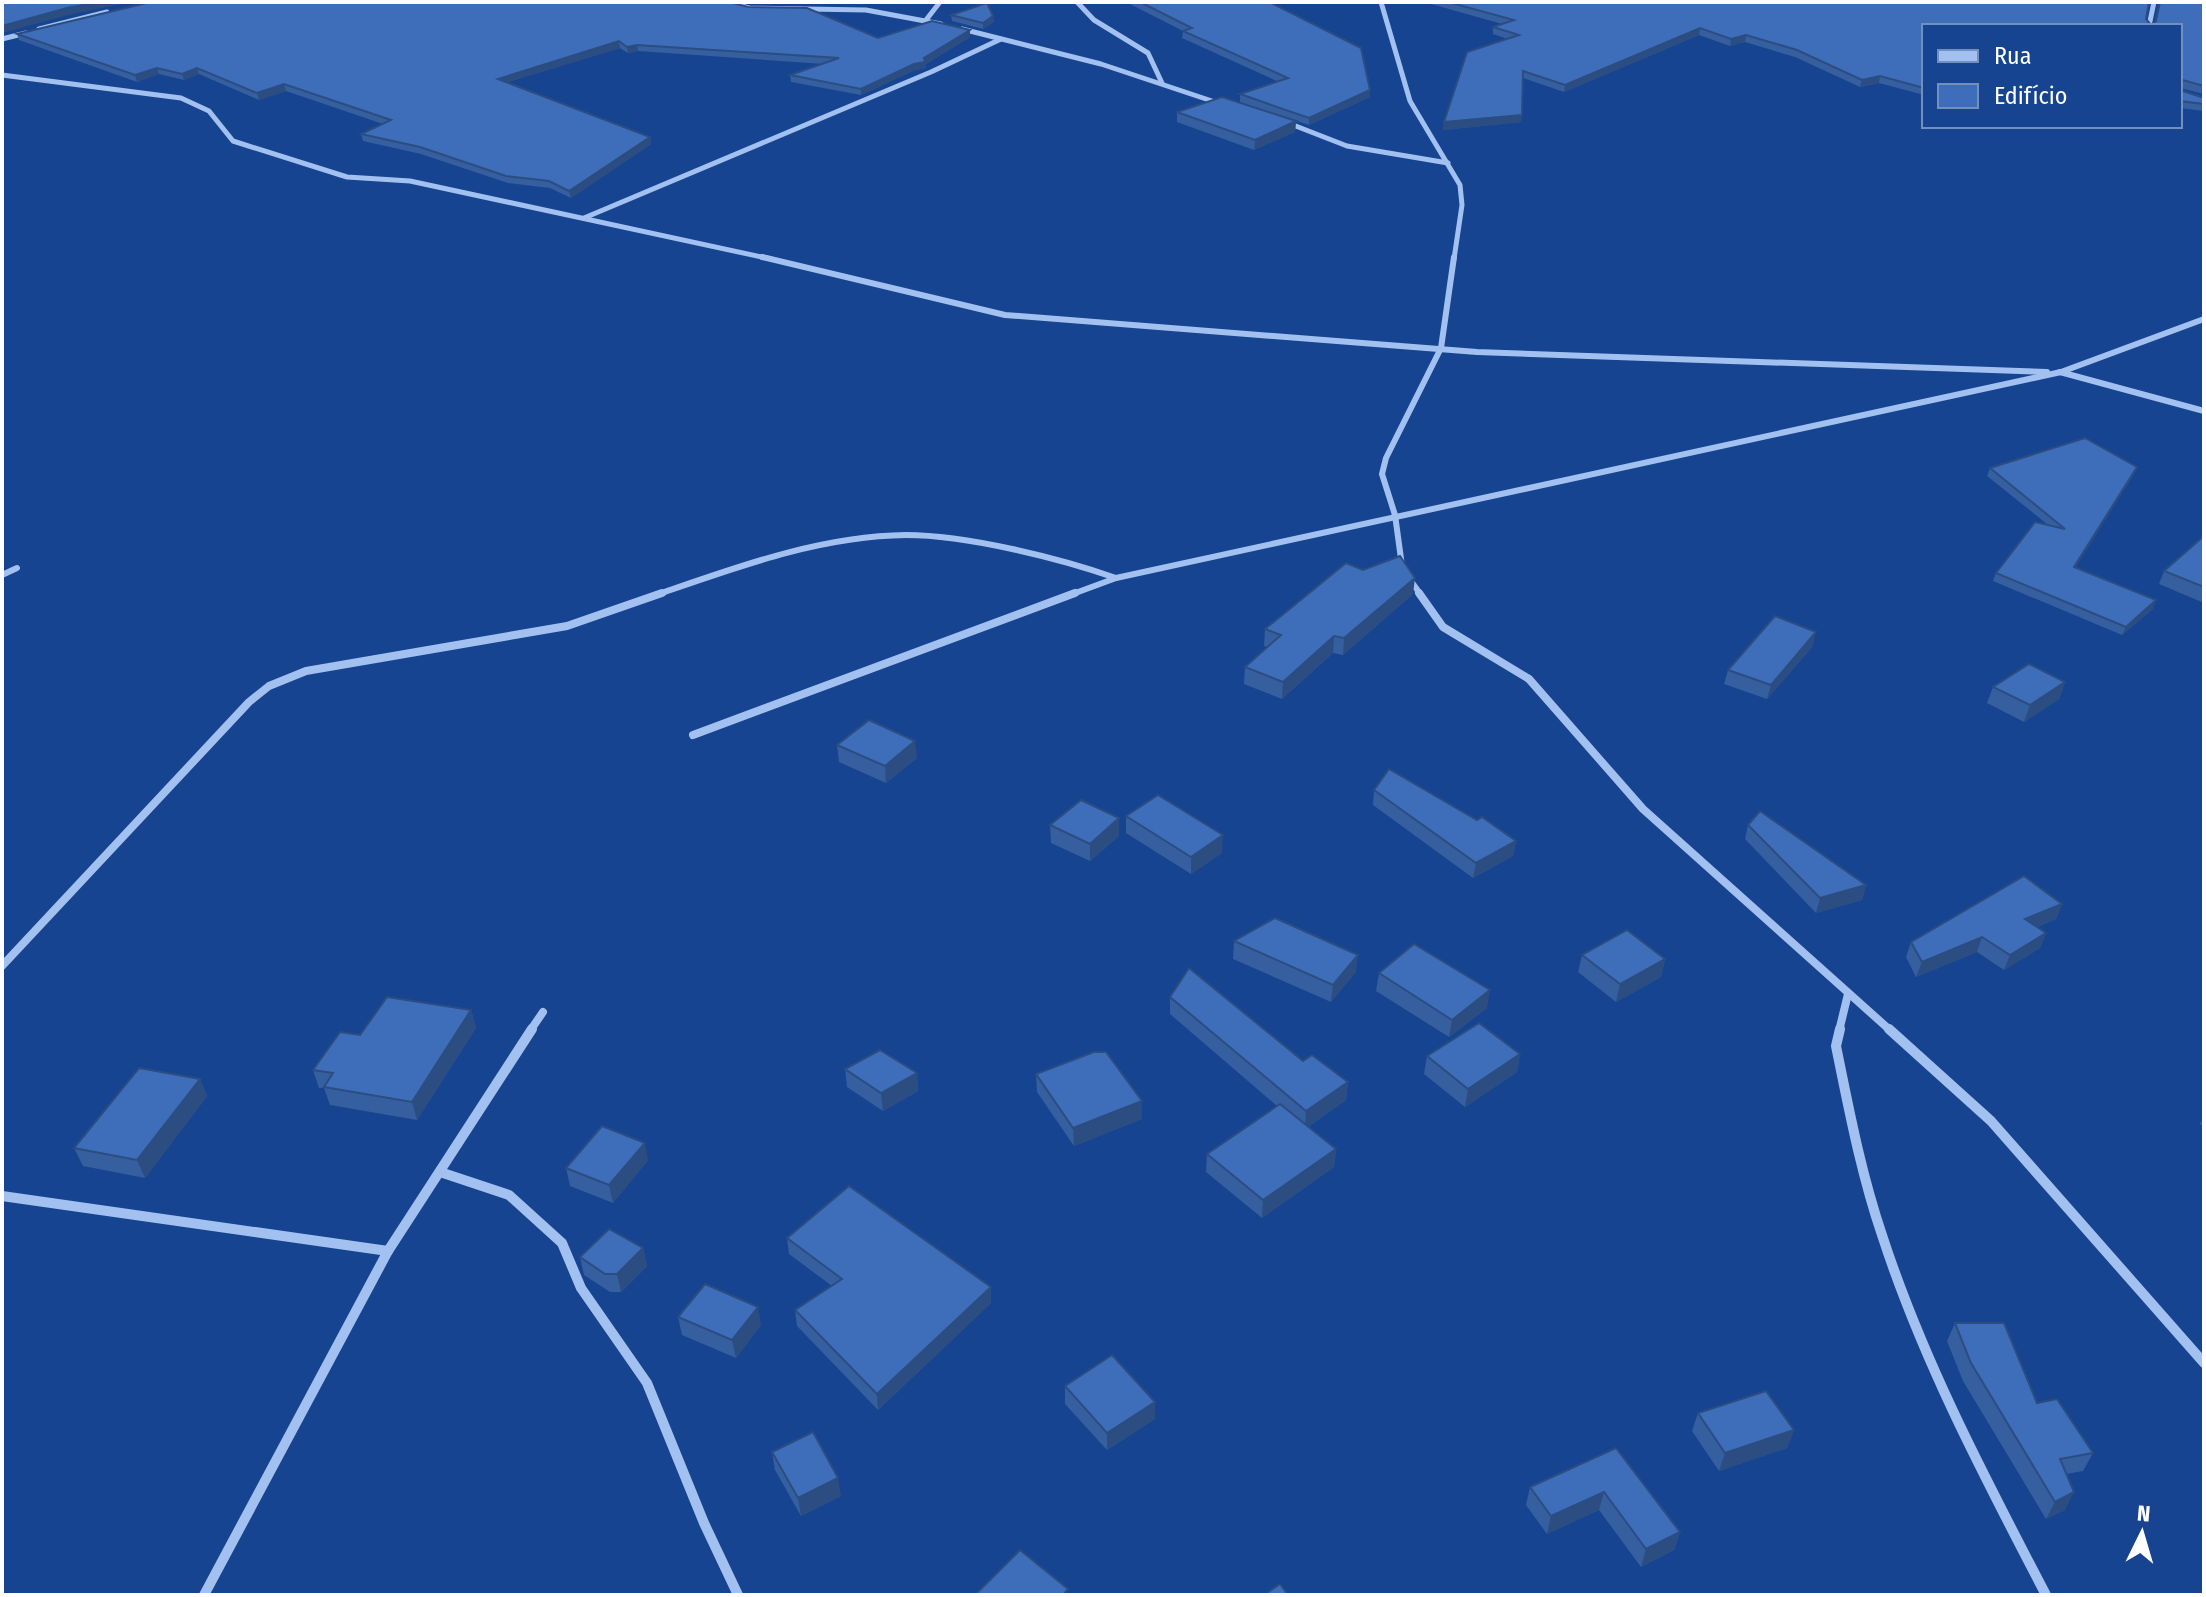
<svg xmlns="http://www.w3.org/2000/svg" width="2206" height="1597" font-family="'Fira Sans Condensed',sans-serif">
	<rect width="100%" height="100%" fill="#164490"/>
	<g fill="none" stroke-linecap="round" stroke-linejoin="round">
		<g stroke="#a2c1f0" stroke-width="5">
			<path d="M728,2L749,8L866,10L941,24"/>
			<path d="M1077,2L1094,20L1148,53L1162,83"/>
			<path d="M1381,2L1410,101L1460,185L1462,205L1454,259"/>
			<path d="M926,20L940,2"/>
			<path d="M2149,26L2154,2"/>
			<path d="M39,29L107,12"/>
			<path d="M962,29L1101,64L1221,104"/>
			<path d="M2,39L26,33"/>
			<path d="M2,75L181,98L209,111L233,141L347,177L410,181L771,259"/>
			<path d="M1288,123L1347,146L1448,163"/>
			<path d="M584,218L931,72L1001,39"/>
		</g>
		<g stroke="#a2c1f0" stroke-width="6">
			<path d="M762,257L1005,315L1477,352L2047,372"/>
			<path d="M2060,372L2204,411"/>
			<path d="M1402,566L1395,515L1382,474L1386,458L1441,348L1454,257"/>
			<path d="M2,575L17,568"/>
			<path d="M1408,577L1421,595"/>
			<path d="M656,595C737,567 820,536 906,535C966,535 1059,558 1116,578L2061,372L2204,319"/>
			<path d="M1070,595L1116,578"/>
		</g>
		<g stroke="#a2c1f0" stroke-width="8">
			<path d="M1419,593L1443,627L1529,679L1643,809L1891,1031"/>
			<path d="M693,735L1075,593"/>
			<path d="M2,966L249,702L269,686L306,671L567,626L662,593"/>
			<path d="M530,1031L543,1012"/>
			<path d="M1839,1031L1848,994"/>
		</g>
		<g stroke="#a2c1f0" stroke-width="10">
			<path d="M1840,1029L1836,1046C1849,1110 1861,1173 1882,1235C1923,1361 1985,1478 2046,1595"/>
			<path d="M1889,1029L1991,1121L2204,1363"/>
			<path d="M440,1172L509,1195L562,1243L581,1288L647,1383L704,1523L738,1595"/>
			<path d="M2,1196L388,1251L204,1595"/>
			<path d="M388,1251L532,1029"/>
		</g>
	</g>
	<g fill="#355f9f">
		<path d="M748,2H781V3H750Z"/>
		<path d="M1126,2H1269L1370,97L1309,125L1240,102V94L1279,82L1182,38L1183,31Z"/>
		<path d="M1424,2H2149L2146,19L2151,25L2155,22L2159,2H2204V94L2180,88V26H1924V95L1879,83L1860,87L1795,57L1745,42L1730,46L1699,35L1564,92L1523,78L1521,122L1443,130L1444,122L1508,39L1493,34V27L1502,24Z"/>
		<path d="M951,15L993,16L994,22L983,29L952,21Z"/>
		<path d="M17,34L878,38L970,37L926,64V68L915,70L861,95L791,82L790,75L823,64L638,51L628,53L620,48L508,82L650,137L651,144L571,198L550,188L508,183L421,154L363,141L361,134L383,124L286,91L259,100L199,74L184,80L159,74L137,82L19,40Z"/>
		<path d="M2180,90L2204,98V111L2180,108Z"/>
		<path d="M1177,112L1296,121L1295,132L1254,150L1177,122Z"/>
		<path d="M1990,468L2134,474L2075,567L2153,609L2122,635L1993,581L1996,573L2047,524L1987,476Z"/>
		<path d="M2204,536V603L2159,584L2164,571Z"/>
		<path d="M1413,594L1343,655L1333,653L1282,699L1244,684L1245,667L1268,647L1264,646L1265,629Z"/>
		<path d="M1813,646L1767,699L1724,684L1728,670Z"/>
		<path d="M2065,682L2059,699L2024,722L1987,703L1993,687Z"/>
		<path d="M837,745L917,758L886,783L839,762Z"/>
		<path d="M1374,790L1477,820L1516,841L1513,856L1473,878L1373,805Z"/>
		<path d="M1126,816L1222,853L1191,874L1126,833Z"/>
		<path d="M1050,825L1119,836L1090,861L1051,843Z"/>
		<path d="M1748,825L1866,885L1862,900L1816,913L1745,839Z"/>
		<path d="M2062,904L2056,919L2037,927L2046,933L2040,948L2004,970L1977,952L1916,977L1906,957L1911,942Z"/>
		<path d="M1234,941L1356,972L1331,1002L1233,959Z"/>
		<path d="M1582,955L1665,959L1661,977L1616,1002L1578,972Z"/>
		<path d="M1379,973L1487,1008L1449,1037L1376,991Z"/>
		<path d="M1170,997L1303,1061L1348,1082L1346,1100L1308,1127L1336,1149L1334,1167L1262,1218L1206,1172L1207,1154L1277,1106L1170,1014Z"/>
		<path d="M471,1010L476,1028L417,1120L330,1105L324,1088H319L313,1070L360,1035Z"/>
		<path d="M1520,1054L1517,1072L1465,1107L1424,1074L1427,1056Z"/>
		<path d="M845,1069L917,1073L918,1091L883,1111L847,1087Z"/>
		<path d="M1036,1074L1142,1101V1119L1074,1146L1037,1092Z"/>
		<path d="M200,1079L207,1096L145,1178L83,1166L74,1148Z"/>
		<path d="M2204,1116V1127L2200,1124Z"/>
		<path d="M648,1160L613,1203L570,1186L566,1168Z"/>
		<path d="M787,1238L991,1303L878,1410L797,1326L795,1310L832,1286L789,1254Z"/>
		<path d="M643,1248L647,1266L621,1292H610L584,1275L580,1257Z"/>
		<path d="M678,1317L761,1325L736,1358L682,1335Z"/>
		<path d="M1955,1323L2037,1403L2093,1453L2083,1471L2066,1474L2065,1510L2046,1519L1963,1381L1947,1341Z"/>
		<path d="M1065,1386L1155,1419L1107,1450L1065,1404Z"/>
		<path d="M1698,1413L1794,1430L1787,1448L1719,1471L1692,1431Z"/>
		<path d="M1616,1448L1680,1532L1674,1550L1641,1567L1599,1510L1547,1534L1526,1505L1530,1487Z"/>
		<path d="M772,1452L841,1496L801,1516L775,1470Z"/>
	</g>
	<g fill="#2b4d82">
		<path d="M98,2H130L69,15L2,33V26L67,8Z"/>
		<path d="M993,16L994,22L983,29V23Z"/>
		<path d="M1700,28L1699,35L1564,92L1565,85Z"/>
		<path d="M970,30V37L926,64V68L915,70L861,95V89L924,58Z"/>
		<path d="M1746,35L1745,42L1730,46L1731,39Z"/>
		<path d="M619,41L620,48L499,85L498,79Z"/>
		<path d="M637,45L638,51L628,53L627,47Z"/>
		<path d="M157,68L159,74L137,82L135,75Z"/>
		<path d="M197,68L199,74L184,80L182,74Z"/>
		<path d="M1880,76L1879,83L1860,87L1862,80Z"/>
		<path d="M284,84L286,91L259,100L257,93Z"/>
		<path d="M1370,90V97L1309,125V118Z"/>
		<path d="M1522,115L1521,122L1443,130L1444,122Z"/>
		<path d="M1296,121L1295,132L1254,150L1255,140Z"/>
		<path d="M650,137L651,144L571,198L569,191Z"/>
		<path d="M2137,467L2134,474L2071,575L2074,567Z"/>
		<path d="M1415,578L1413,594L1343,655L1344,638Z"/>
		<path d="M2156,600L2153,609L2122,635L2126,627Z"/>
		<path d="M1816,632L1813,646L1767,699L1771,685Z"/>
		<path d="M1334,636L1333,653L1282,699L1283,682Z"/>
		<path d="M2065,682L2059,699L2024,722L2030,705Z"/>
		<path d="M915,741L917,758L886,783L885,766Z"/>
		<path d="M1119,818V836L1090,861V844Z"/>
		<path d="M1223,835L1222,853L1191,874V857Z"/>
		<path d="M1516,841L1513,856L1473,878L1476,863Z"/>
		<path d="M1866,885L1862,900L1816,913L1820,898Z"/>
		<path d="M2062,904L2056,919L2019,934L2025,919Z"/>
		<path d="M2046,933L2040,948L2004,970L2010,955Z"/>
		<path d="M1982,937L1977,952L1916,977L1922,962Z"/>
		<path d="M1358,955L1356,972L1331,1002L1333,985Z"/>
		<path d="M1665,959L1661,977L1616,1002L1620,984Z"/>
		<path d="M1490,990L1487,1008L1449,1037L1452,1020Z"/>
		<path d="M471,1010L476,1028L417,1120L412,1102Z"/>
		<path d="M1520,1054L1517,1072L1465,1107L1468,1089Z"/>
		<path d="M917,1073L918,1091L883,1111L881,1093Z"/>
		<path d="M200,1079L207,1096L145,1178L137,1160Z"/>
		<path d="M1348,1082L1346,1100L1305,1129L1306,1111Z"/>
		<path d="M1142,1101V1119L1074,1146L1073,1128Z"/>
		<path d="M645,1143L648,1160L613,1203L609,1185Z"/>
		<path d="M1336,1149L1334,1167L1262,1218L1263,1200Z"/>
		<path d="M643,1248L647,1266L621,1292L617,1274Z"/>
		<path d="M991,1287V1303L878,1410L877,1394Z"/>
		<path d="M758,1307L761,1325L736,1358L732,1340Z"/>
		<path d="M1155,1402V1419L1107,1450V1433Z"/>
		<path d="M1794,1430L1787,1448L1719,1471L1725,1453Z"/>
		<path d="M838,1478L841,1496L801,1516L798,1498Z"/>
		<path d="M1604,1492L1599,1510L1547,1534L1551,1516Z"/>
		<path d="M2074,1492L2065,1510L2046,1519L2055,1502Z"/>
		<path d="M1680,1532L1674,1550L1641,1567L1646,1549Z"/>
	</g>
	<g fill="#3e6eb9" stroke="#2b4d82" stroke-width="2">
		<path d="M2,2H98L67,8L2,26Z"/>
		<path d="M151,2H729L748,7L807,8L878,38L932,21L970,30L924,58L925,62L914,64L861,89L790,75L839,58L637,45L627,47L619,41L498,79L650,137L569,191L549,181L506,176L420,147L361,134L391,120L284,84L257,93L197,68L182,74L157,68L135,75L17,34Z"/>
		<path d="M1140,2H1269L1361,48L1370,90L1309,118L1240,94L1288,78L1183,31L1192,28Z"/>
		<path d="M1448,2H2149L2146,19L2151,25L2156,21L2160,2H2204V86L2183,80L2180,83V26H1924V88L1880,76L1862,80L1797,50L1746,35L1731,39L1700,28L1565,85L1523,71L1522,115L1444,122L1467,52L1519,35L1493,27L1514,20Z"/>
		<path d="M987,3L993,16L983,23L951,15Z"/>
		<path d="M2180,90L2204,98V104L2180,101Z"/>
		<path d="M1222,97L1296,121L1255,140L1177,112Z"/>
		<path d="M2085,438L2137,467L2074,567L2156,600L2126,627L1996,573L2035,522L2065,529L1990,468Z"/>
		<path d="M2204,536V587L2164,571Z"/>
		<path d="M1400,556L1415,578L1344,638L1334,636L1283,682L1245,667L1281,635L1265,629L1346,563L1363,570Z"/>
		<path d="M1775,616L1816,632L1771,685L1728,670Z"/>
		<path d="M2029,664L2065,682L2030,705L1993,687Z"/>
		<path d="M869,720L915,741L885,766L837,745Z"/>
		<path d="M1389,769L1477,820L1482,817L1516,841L1476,863L1374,790Z"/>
		<path d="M1158,795L1223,835L1191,857L1126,816Z"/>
		<path d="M1081,800L1119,818L1090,844L1050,825Z"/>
		<path d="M1760,811L1866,885L1820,898L1748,825Z"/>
		<path d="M2024,876L2062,904L2025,919L2046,933L2010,955L1982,937L1922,962L1911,942Z"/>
		<path d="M1275,918L1358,955L1333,985L1234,941Z"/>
		<path d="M1627,930L1665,959L1620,984L1582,955Z"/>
		<path d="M1414,944L1490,990L1452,1020L1379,973Z"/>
		<path d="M1189,968L1303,1061L1312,1055L1348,1082L1306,1111L1170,997Z"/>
		<path d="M387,997L471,1010L412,1102L324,1087L333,1073L313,1070L340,1032L360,1035Z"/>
		<path d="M1479,1023L1520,1054L1468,1089L1427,1056Z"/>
		<path d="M880,1050L917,1073L881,1093L845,1069Z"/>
		<path d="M1094,1052H1106L1142,1101L1073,1128L1036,1074Z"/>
		<path d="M139,1068L200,1079L137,1160L74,1148Z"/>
		<path d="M1280,1104L1336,1149L1263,1200L1207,1154Z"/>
		<path d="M602,1126L645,1143L609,1185L566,1168Z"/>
		<path d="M849,1186L991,1287L877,1394L795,1310L842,1279L787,1238Z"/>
		<path d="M609,1229L643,1248L617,1274H605L580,1257Z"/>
		<path d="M705,1284L758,1307L732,1340L678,1317Z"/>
		<path d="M1955,1323H2004L2037,1403L2057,1399L2093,1453L2060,1459L2074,1492L2055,1502L1971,1363Z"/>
		<path d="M1112,1355L1155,1402L1107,1433L1065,1386Z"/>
		<path d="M1766,1391L1794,1430L1725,1453L1698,1413Z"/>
		<path d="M813,1432L838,1478L798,1498L772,1452Z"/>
		<path d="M1616,1448L1680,1532L1646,1549L1604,1492L1551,1516L1530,1487Z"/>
		<path d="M1020,1550L1068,1589L1063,1595H975Z"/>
		<path d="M1280,1584L1288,1595H1264Z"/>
	</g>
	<rect width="2206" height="1597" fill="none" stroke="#ffffff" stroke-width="8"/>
	<rect x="1922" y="24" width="260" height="104" fill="#164490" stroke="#738fbc" stroke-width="2"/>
	<rect x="1938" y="50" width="40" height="12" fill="#a2c1f0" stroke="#738fbc" stroke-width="2"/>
	<text x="1994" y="64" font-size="24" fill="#ffffff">Rua</text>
	<rect x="1938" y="84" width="40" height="24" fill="#3e6eb9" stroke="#738fbc" stroke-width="2"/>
	<text x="1994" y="104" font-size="24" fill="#ffffff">Edifício</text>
	<g transform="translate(2142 1533) rotate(5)" stroke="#164490" stroke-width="6" paint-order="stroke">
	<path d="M0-6L14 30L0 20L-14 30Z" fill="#ffffff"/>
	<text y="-12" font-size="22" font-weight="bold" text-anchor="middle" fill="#ffffff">N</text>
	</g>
</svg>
